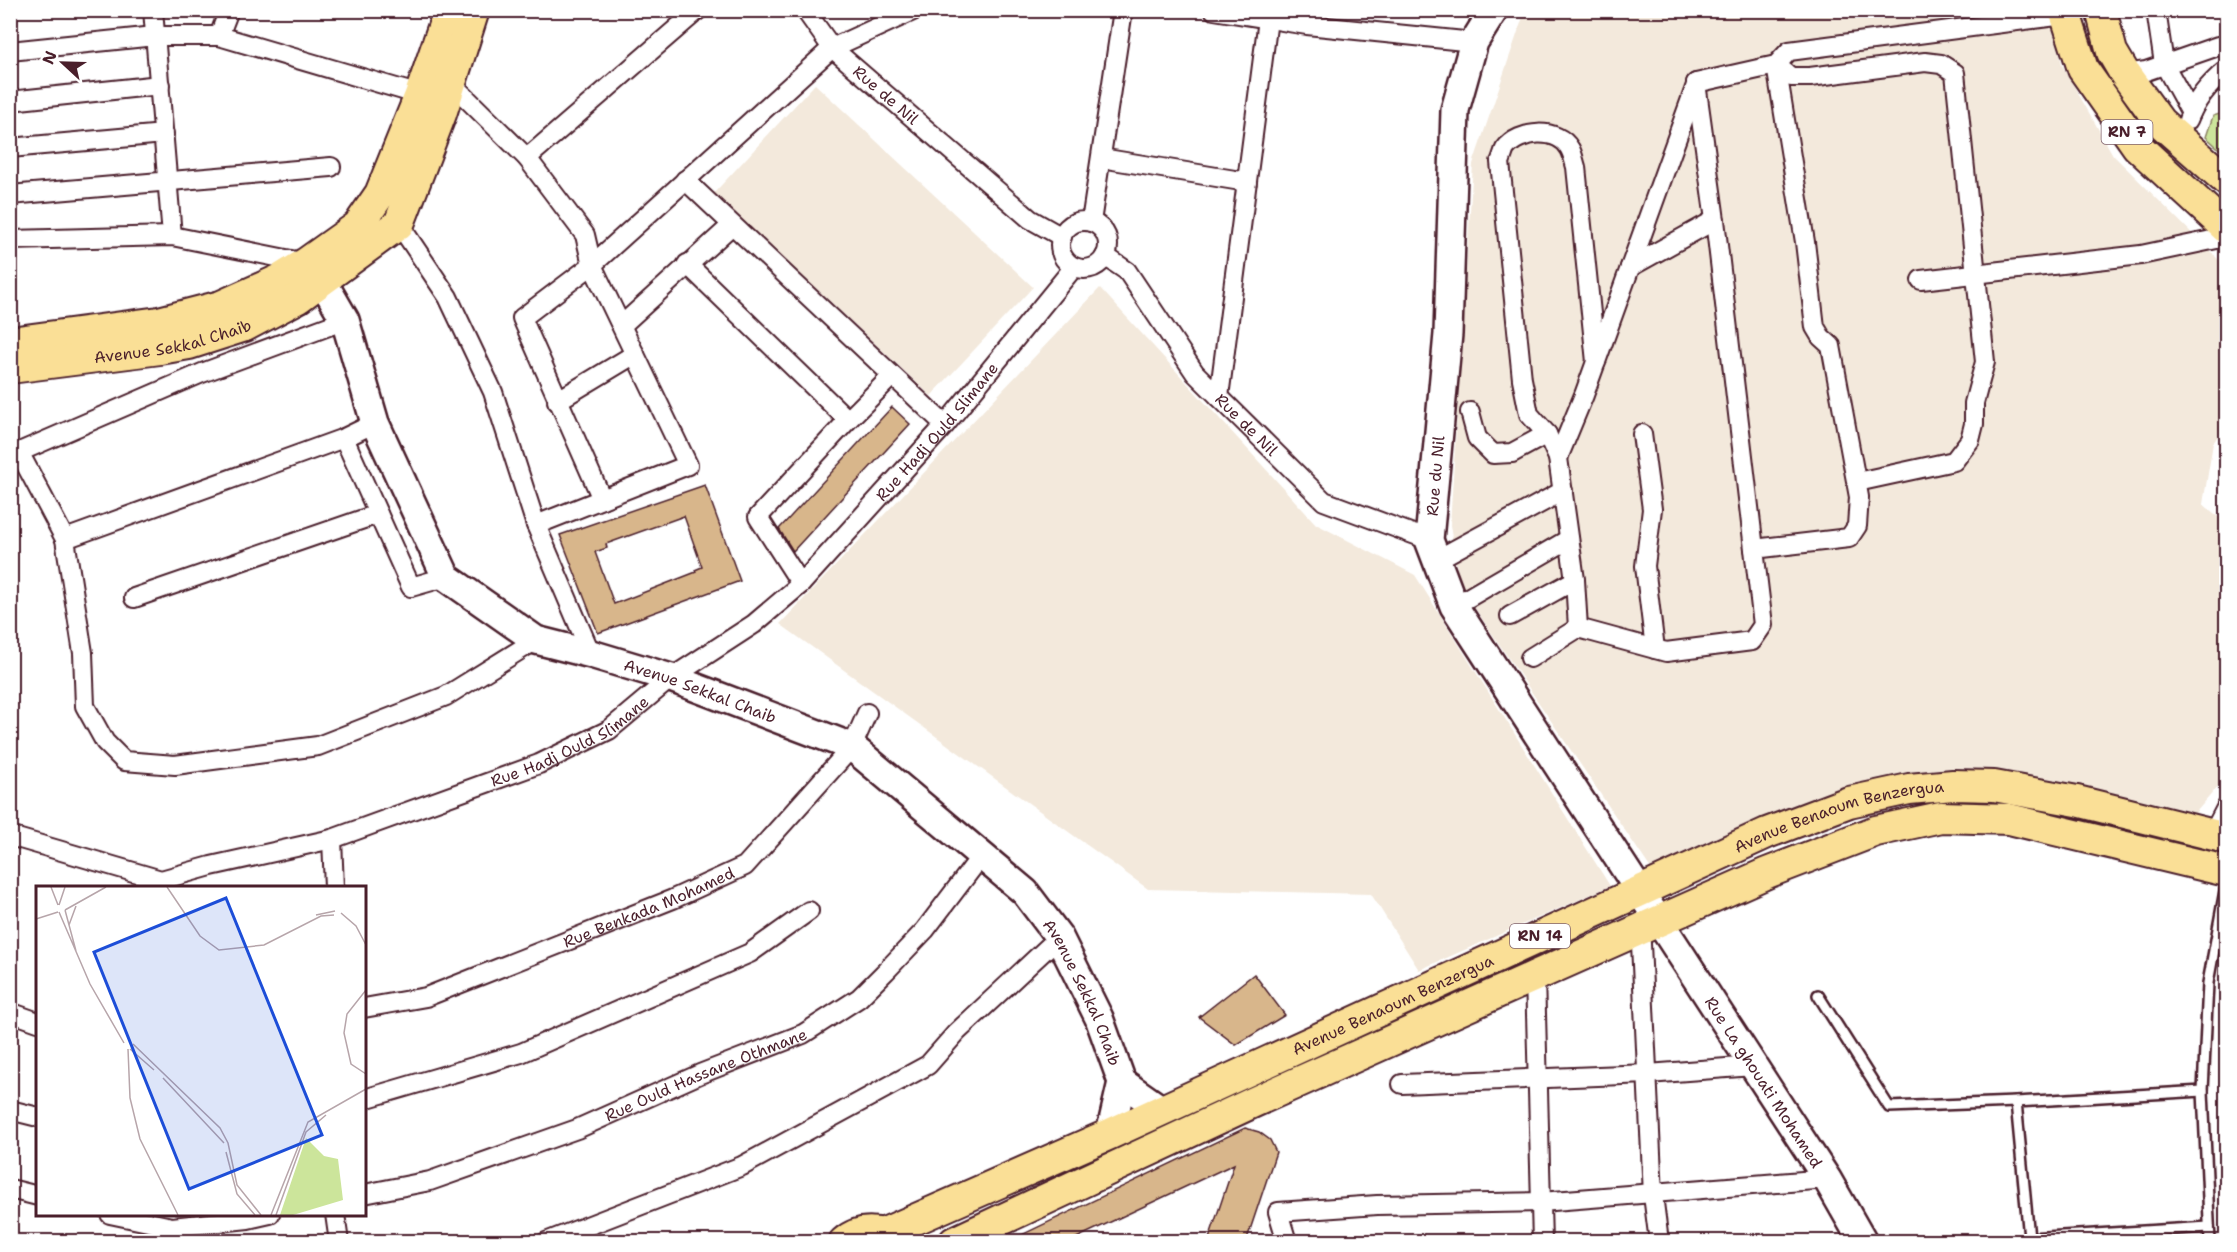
<svg xmlns="http://www.w3.org/2000/svg" width="2237" height="1252" font-family="'Shantell Sans',sans-serif">
	<rect width="100%" height="100%" fill="#fff"/>
	<filter id="ink" filterUnits="userSpaceOnUse"><feTurbulence type="fractalNoise" baseFrequency=".0167" numOctaves="2"/><feDisplacementMap in="SourceGraphic" scale="12" xChannelSelector="R" yChannelSelector="G"/><feConvolveMatrix kernelMatrix="1 2 1 2 8 2 1 2 1" color-interpolation-filters="sRGB"/></filter>
	<g filter="url(#ink)">
		<g fill="#f3e9dc">
			<path d="M1525,11H2052L2062,65L2113,155L2226,267V425L2213,443L2203,504L2226,523V777L2191,818L1973,776L1931,772L1848,785L1651,869L1460,586L1450,525L1473,164Z"/>
			<path d="M815,84L1033,287L931,396L714,193Z"/>
			<path d="M1100,288L1316,524L1415,575L1610,886L1419,970L1371,894L1148,889L780,624Z"/>
		</g>
		<path fill="#cce59b" stroke="#8b8263" stroke-width="1.5" d="M2226,112V155L2206,137L2213,116Z"/>
		<g fill="#d8b68b" stroke="#4a1f2b" stroke-width="1.5" fill-rule="evenodd">
			<path d="M892,407L910,424L793,551L779,529Z"/>
			<path d="M705,485L740,581L598,633L560,535ZM684,516L702,567L695,570L696,572L614,604L595,552L607,548L606,544Z"/>
			<path d="M1254,974L1285,1015L1236,1045L1199,1017Z"/>
			<path d="M1245,1128L1259,1132L1270,1140L1276,1152L1246,1242H1208L1234,1164L1068,1242H1007Z"/>
		</g>
		<g fill="none" stroke-linecap="round" stroke-linejoin="round">
			<defs>
				<g id="lane">
					<path d="M1818,995L1889,1107L2016,1102"/>
					<path d="M2203,1091L2016,1102L2029,1238L2209,1227"/>
					<path d="M2210,1242L2203,1091L2208,983L2226,885"/>
				</g>
				<g id="street">
					<path d="M153,10L172,236"/>
					<path id="s1" d="M805,10L832,48L1030,219L1062,237"/>
					<path d="M1214,10L1307,25L1474,42"/>
					<path d="M2156,10L2164,64L2191,113"/>
					<path d="M219,36L229,10"/>
					<path d="M10,51L155,36H219L420,95"/>
					<path d="M1776,65L1791,77H1810L1925,62L1941,64L1955,73L1985,362L1974,403V424L1970,440L1954,461L1857,482"/>
					<path d="M2125,74L2146,71L2218,46"/>
					<path d="M446,78L527,158L585,235L592,265L522,318L602,499"/>
					<path d="M1696,83L1776,65L1789,51L2064,15"/>
					<path d="M10,101L160,85"/>
					<path d="M2188,120C2196,99 2209,84 2226,70"/>
					<path d="M10,148L164,134"/>
					<path d="M527,158L698,10"/>
					<path d="M1101,158L1247,182"/>
					<path d="M685,180L945,425"/>
					<path d="M10,195L331,167"/>
					<circle cx="1084" cy="245" r="24"/>
					<path d="M1091,222L1123,10"/>
					<path d="M399,224L448,297L493,392L536,525"/>
					<path d="M10,240L172,236L306,263"/>
					<path id="s2" d="M1105,256L1127,271L1195,373L1324,501L1429,540"/>
					<path d="M687,264L848,420L758,517L801,584"/>
					<path d="M1630,267L1715,220"/>
					<path d="M1921,280L2141,255L2226,237"/>
					<path d="M622,325L732,225"/>
					<path d="M1219,397L1268,19"/>
					<path d="M557,401L635,354"/>
					<path d="M1470,412L1477,438L1493,454L1512,453L1547,434L1529,414L1522,379L1500,162C1502,159 1503,153 1505,149C1519,130 1558,127 1570,149C1573,154 1574,161 1576,167L1596,362"/>
					<path d="M848,420L892,376"/>
					<path d="M1547,434L1558,458L1575,580L1578,628L1666,652L1752,641L1763,625L1715,220L1696,83"/>
					<path d="M1642,434L1652,509L1645,566L1655,649"/>
					<path d="M344,438L411,587L446,577"/>
					<path d="M19,452L65,539L83,653L85,706L105,742L124,761L175,765L318,746L446,696L536,640"/>
					<path d="M10,456L202,373L345,320"/>
					<path d="M1558,458L1584,395L1696,85"/>
					<path d="M65,539L344,438L375,423"/>
					<path d="M1754,549L1849,538L1857,526L1859,497L1831,346L1821,337L1815,327L1805,242L1776,65"/>
					<path d="M1436,560L1563,491"/>
					<path d="M134,598L378,514"/>
					<path d="M1454,606L1569,539"/>
					<path d="M1510,616L1575,580"/>
					<path d="M591,654L536,525L688,465L592,265L832,48L915,10"/>
					<path d="M1530,658L1578,628"/>
					<path d="M2212,835L2226,808"/>
					<path id="s3" d="M10,836L161,880L211,866L332,839L539,764L609,730L671,678L754,624L801,584L945,425L1074,267"/>
					<path d="M332,839L334,888"/>
					<path d="M1640,923L1653,1195L1659,1242"/>
					<path d="M1535,976L1542,1242"/>
					<path id="s4" d="M364,1008L426,997L673,899L745,866L852,747L867,713"/>
					<path d="M10,1012L38,1022"/>
					<path d="M1402,1084L1648,1074L1753,1066"/>
					<path d="M364,1099L521,1053L750,953L809,911"/>
					<path d="M10,1110L38,1117"/>
					<path d="M10,1189L38,1196"/>
					<path id="s5" d="M364,1194L430,1181L577,1129L700,1074L803,1034L859,998L886,971L925,930L982,855"/>
					<path d="M110,1214L172,1227L248,1219L270,1214"/>
					<path d="M335,1214L339,1242"/>
					<path d="M546,1242L742,1166L928,1065L957,1032L1059,937"/>
					<path d="M1287,1242L1278,1212L1377,1205L1541,1202L1827,1179"/>
				</g>
				<g id="secondary">
					<path id="s6" d="M1494,10L1474,42L1455,110L1448,334L1429,540L1454,606L1827,1179L1863,1242"/>
					<path id="s7" d="M307,265L323,282L345,320L375,423L446,577L536,640L591,654L671,678L852,747L1025,892L1059,937L1099,1018L1122,1082"/>
					<path d="M1122,1082L1162,1110"/>
					<path d="M1110,1134L1122,1082"/>
				</g>
				<g id="primary">
					<path d="M2064,10L2083,69L2137,146L2226,228"/>
					<path d="M2101,10L2112,52L2125,74L2160,122L2226,180"/>
					<path d="M10,342L159,322L221,306L279,280L306,263L358,226L380,194L420,95L449,10"/>
					<path id="s8" d="M10,368L160,349L189,344L245,326L298,298L399,224L441,114L474,10"/>
					<path id="s9" d="M882,1234L1110,1134L1767,833L1849,802L1909,789L1953,785L1994,786L2077,801L2226,838"/>
					<path d="M844,1242C859,1229 880,1229 896,1242"/>
					<path d="M954,1242L1254,1102L1535,976L1767,873L1876,831L1941,817L2009,819L2226,871"/>
				</g>
			</defs>
			<use href="#lane" stroke="#4a1f2b" stroke-width="14"/>
			<use href="#street" stroke="#4a1f2b" stroke-width="22"/>
			<use href="#secondary" stroke="#4a1f2b" stroke-width="32"/>
			<use href="#primary" stroke="#4a1f2b" stroke-width="34"/>
			<use href="#lane" stroke="#fff" stroke-width="9"/>
			<use href="#street" stroke="#fff" stroke-width="18"/>
			<use href="#secondary" stroke="#fff" stroke-width="27"/>
			<use href="#primary" stroke="#fadf96" stroke-width="30"/>
		</g>
	</g>
	<g text-anchor="middle" stroke-width="4.5" stroke-linejoin="round" paint-order="stroke">
		<g fill="#fff" stroke="#80626b" stroke-width="1.5">
			<rect x="2101.5" y="120" width="51" height="24" rx="4.5"/>
			<rect x="1510" y="924" width="60" height="24" rx="4.5"/>
		</g>
		<g font-size="15" font-weight="bold" fill="#4a1f2b">
			<text x="2127" y="137">RN 7</text>
			<text x="1540" y="941">RN 14</text>
		</g>
		<g font-size="16" fill="#4a1f2b" stroke="#fff">
			<text dy="6" stroke="none"><textPath href="#s1" startOffset="118">Rue de Nil</textPath></text>
			<text dy="6" stroke="none"><textPath href="#s8" startOffset="165">Avenue Sekkal Chaib</textPath></text>
			<text dy="6" stroke="none"><textPath href="#s2" startOffset="222">Rue de Nil</textPath></text>
			<text dy="6" stroke="none"><textPath href="#s3" startOffset="1077">Rue Hadj Ould Slimane</textPath></text>
			<text transform="translate(1435 476) rotate(-85)" y="6">Rue du Nil</text>
			<text dy="6" stroke="none"><textPath href="#s7" startOffset="626">Avenue Sekkal Chaib</textPath></text>
			<text dy="6" stroke="none"><textPath href="#s3" startOffset="591">Rue Hadj Ould Slimane</textPath></text>
			<text dy="6" stroke="none"><textPath href="#s9" startOffset="1046">Avenue Benaoum Benzergua</textPath></text>
			<text dy="6" stroke="none"><textPath href="#s4" startOffset="303">Rue Benkada Mohamed</textPath></text>
			<text dy="6" stroke="none"><textPath href="#s7" startOffset="1130">Avenue Sekkal Chaib</textPath></text>
			<text dy="6" stroke="none"><textPath href="#s9" startOffset="560">Avenue Benaoum Benzergua</textPath></text>
			<text dy="6" stroke="none"><textPath href="#s5" startOffset="363">Rue Ould Hassane Othmane</textPath></text>
			<text dy="6" stroke="none"><textPath href="#s6" startOffset="1178">Rue La ghouati Mohamed</textPath></text>
		</g>
	</g>
	<g transform="translate(36 886)">
		<rect width="330" height="330" fill="#fff"/>
		<path d="M270,252L288,270L302,273L307,314L257,329H244Z" fill="#cce59b"/>
		<path fill="none" stroke="#b7a5aa" stroke-width="1.5" d="M15,1L22,19M131,1L164,50L183,64L228,59L285,30L298,29M23,19L29,1M29,24L70,1M29,24L40,65M23,26L54,98L88,157M305,27L320,40L330,59M280,29L299,25M0,33L22,26M33,39L40,20M330,104L311,128L308,147L315,178L330,188M97,158L184,242L192,257L201,299L225,329M92,163L94,212L104,253L142,329M94,163L118,184M127,192L188,257M190,266L201,308L219,329M235,329L272,236L330,203M240,329L270,246L290,229"/>
		<path fill="#1d4ed8" fill-opacity="0.15" stroke="#1d4ed8" stroke-width="3" d="M190,12L286,249L153,303L58,66Z"/>
		<rect width="330" height="330" fill="none" stroke="#4a1f2b" stroke-width="3"/>
	</g>
	<rect width="2237" height="1252" fill="none" stroke="#fff" stroke-width="36"/>
	<rect x="18" y="18" width="2201" height="1216" fill="none" stroke="#4a1f2b" stroke-width="2" filter="url(#ink)"/>
	<g transform="translate(63 63) rotate(292)" stroke="#ffffff" stroke-width="4.5" paint-order="stroke">
	<path d="M0-4.5L10 22L0 15L-10 22Z" fill="#4a1f2b"/>
	<text y="-9" font-size="16" font-weight="bold" text-anchor="middle" fill="#4a1f2b">N</text>
	</g>
</svg>
